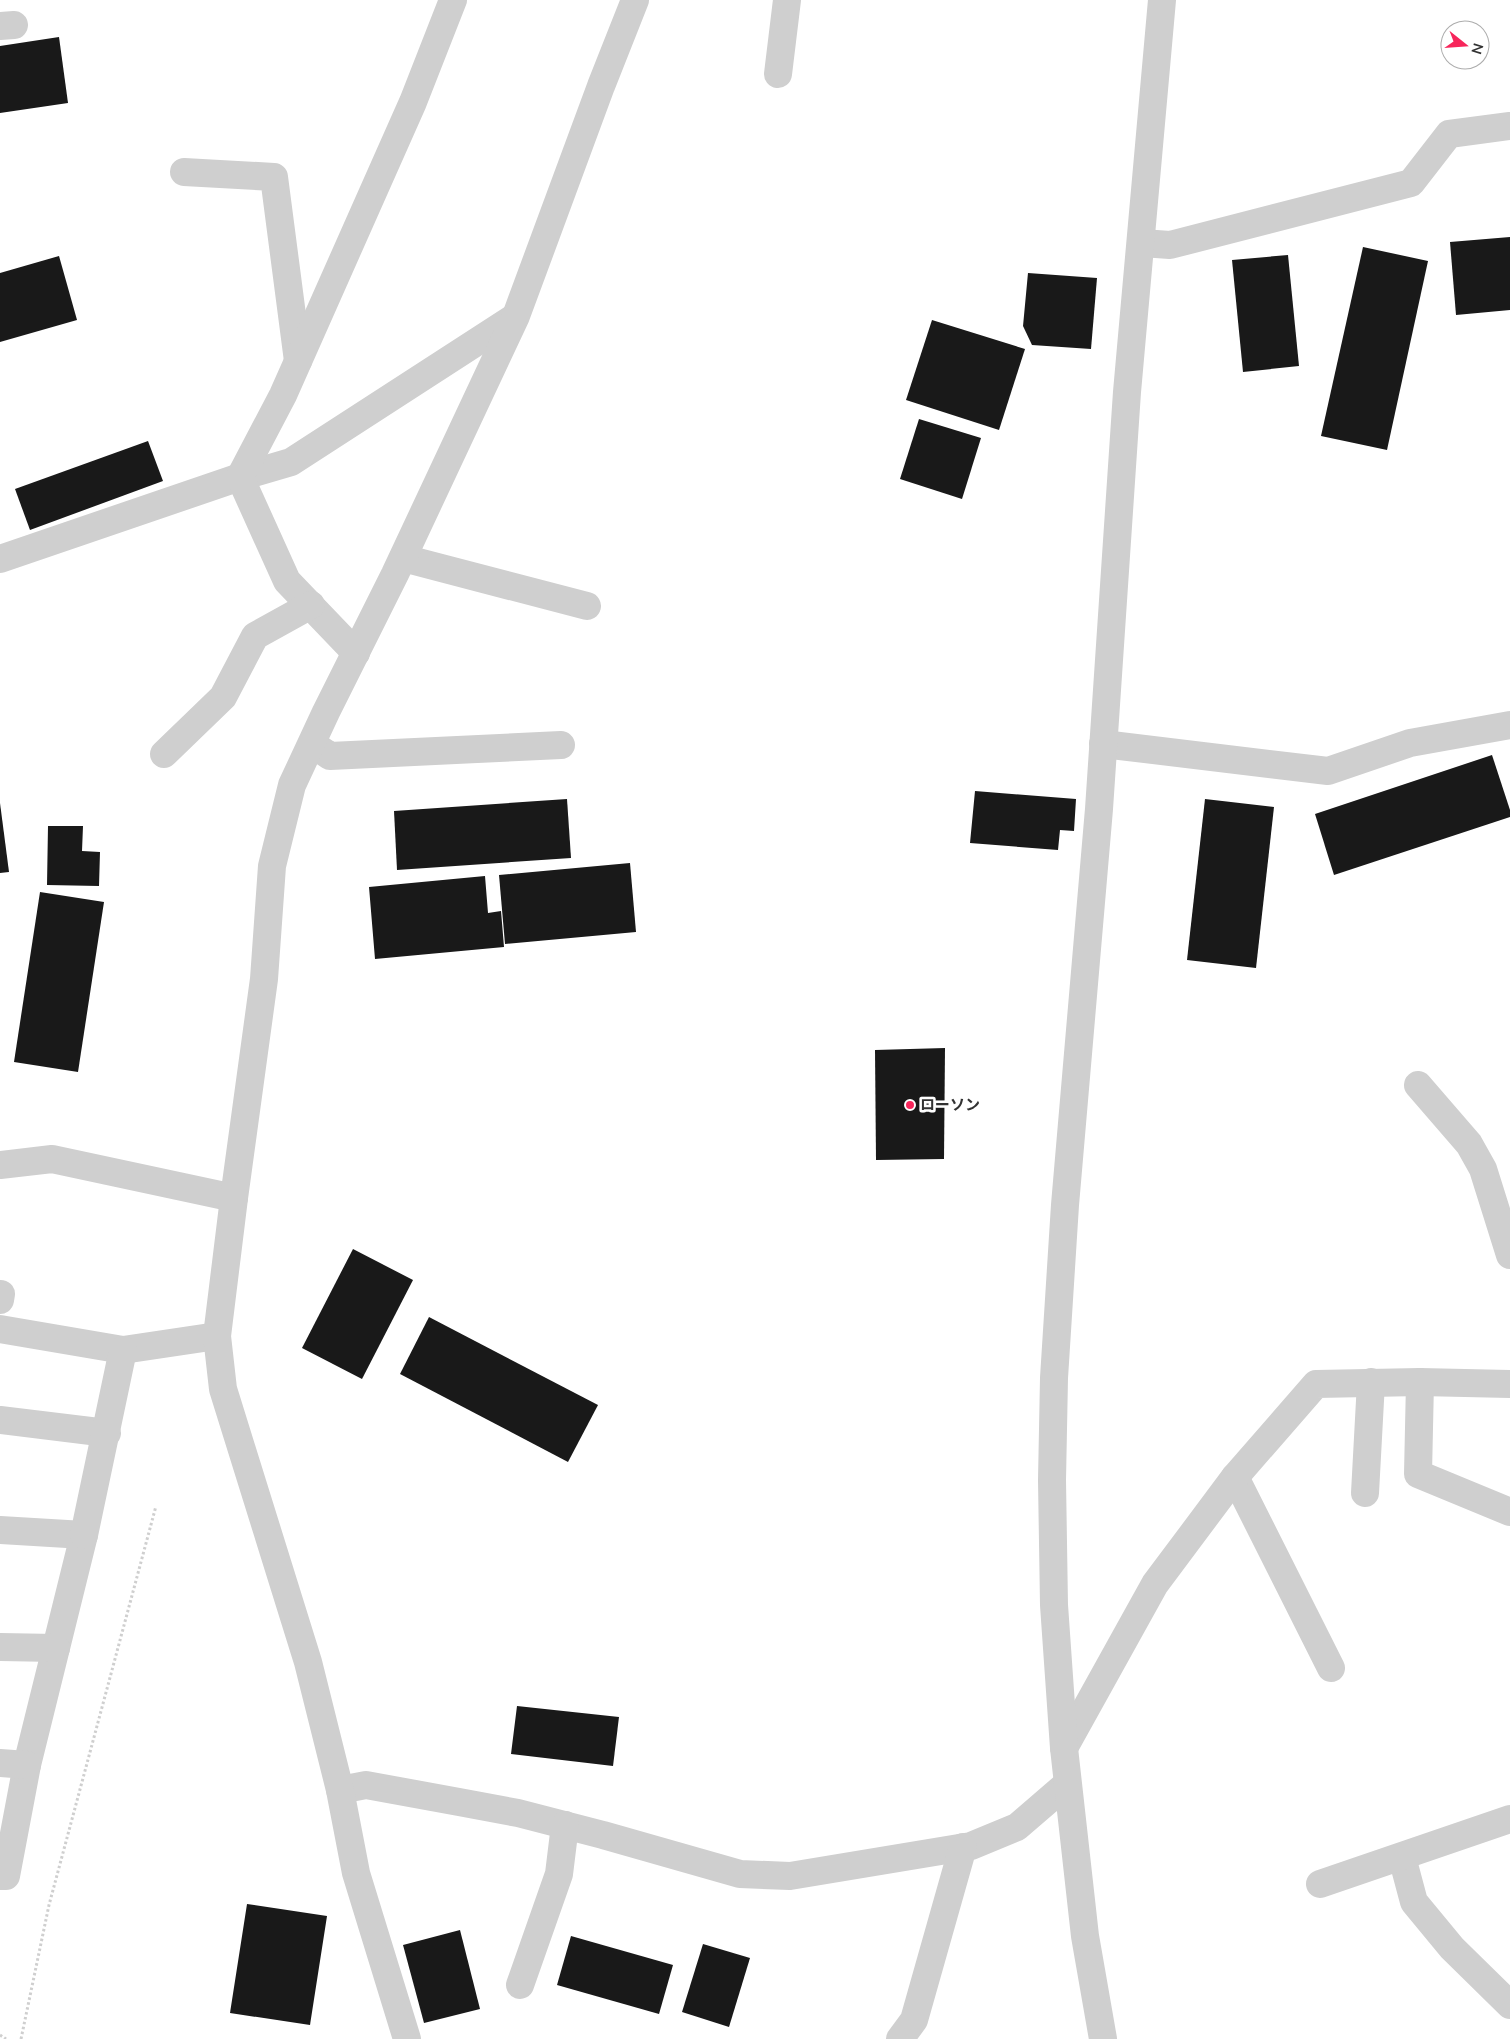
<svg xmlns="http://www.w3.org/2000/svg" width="1510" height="2039" font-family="Mulish,'Noto Sans JP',sans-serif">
	<rect width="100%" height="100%" fill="#fff"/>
	<g fill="#191919">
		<path d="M59,37L68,103L0,113V46Z"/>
		<path d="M1510,237V310L1456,315L1450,242Z"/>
		<path d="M1363,247L1428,261L1387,450L1321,436Z"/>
		<path d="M1288,255L1299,366L1243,372L1232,260Z"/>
		<path d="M59,256L77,320L0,342V273Z"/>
		<path d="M1028,273L1097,278L1091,349L1032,345L1023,326Z"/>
		<path d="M932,320L1025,349L999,430L906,400Z"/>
		<path d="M919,419L981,438L962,499L900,479Z"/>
		<path d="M148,441L163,481L30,530L15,489Z"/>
		<path d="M1492,755L1510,810V817L1334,875L1315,814Z"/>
		<path d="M975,791L1076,799L1074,831L1060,830L1058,850L970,843Z"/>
		<path d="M567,799L571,858L397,870L394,811Z"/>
		<path d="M1205,799L1274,807L1256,968L1187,960Z"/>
		<path d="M0,803L9,872L0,873Z"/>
		<path d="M48,826H83L82,851L100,852L99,886L47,885Z"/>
		<path d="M630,863L636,932L505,944L499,875Z"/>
		<path d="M485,876L488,913L501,911L504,947L375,959L369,887Z"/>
		<path d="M40,892L104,902L78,1072L14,1062Z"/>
		<path d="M945,1048L944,1159L876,1160L875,1050Z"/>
		<path d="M353,1249L413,1280L362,1379L302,1348Z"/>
		<path d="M429,1317L598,1405L568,1462L400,1374Z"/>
		<path d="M517,1706L619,1717L613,1766L511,1754Z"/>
		<path d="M247,1904L327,1916L310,2025L230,2013Z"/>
		<path d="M460,1930L480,2009L424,2023L403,1945Z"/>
		<path d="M571,1936L673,1965L659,2014L557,1985Z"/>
		<path d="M703,1944L750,1958L729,2027L682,2012Z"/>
	</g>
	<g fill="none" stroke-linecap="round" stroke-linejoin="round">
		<g stroke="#cfcfcf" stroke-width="3" stroke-dasharray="2.5 2.5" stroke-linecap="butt">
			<path d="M0,2035L6,2039"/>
			<path d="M21,2039L49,1905L156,1506"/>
		</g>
		<g stroke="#cfcfcf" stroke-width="28">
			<path d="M0,26L14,25"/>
			<path d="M778,74L787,0"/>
			<path d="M184,172L274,177L298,361"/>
			<path d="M1142,243L1170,245L1411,183L1449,134L1510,126"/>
			<path d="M403,558L587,606"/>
			<path d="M0,559L240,477L291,462L515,317"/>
			<path d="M356,653L287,581L240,477L283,395L413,102L453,0"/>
			<path d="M312,744L330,756L561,745"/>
			<path d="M1103,744L1328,771L1410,743L1510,725"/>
			<path d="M164,754L223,697L255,636L311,605"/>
			<path d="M1418,1085L1469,1144L1483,1169L1510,1255"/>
			<path d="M0,1165L52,1159L234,1198"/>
			<path d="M0,1300L1,1294"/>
			<path d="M0,1329L123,1350L217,1336"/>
			<path d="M1420,1382L1418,1474L1510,1512"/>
			<path d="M0,1420L107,1433"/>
			<path d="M1235,1477L1331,1668"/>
			<path d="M1365,1493L1371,1382"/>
			<path d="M0,1530L84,1535L27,1765L6,1876H0"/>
			<path d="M84,1535L123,1350"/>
			<path d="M0,1647L56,1648"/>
			<path d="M1064,1748L1155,1584L1235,1477L1316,1384L1420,1382L1510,1384"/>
			<path d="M0,1763L27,1765"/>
			<path d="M340,1790L366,1785L459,1802L518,1813L603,1835L740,1874L790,1876L971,1846L1017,1827L1067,1784"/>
			<path d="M1402,1857L1414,1902L1452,1948L1510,2005"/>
			<path d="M1320,1884L1510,1819"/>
			<path d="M520,1985L559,1874L565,1825"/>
			<path d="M407,2039L356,1873L340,1790L308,1662L223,1389L217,1336L234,1198L264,979L272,866L292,785L326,712L395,574L516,316L601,86L635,0"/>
			<path d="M900,2039L914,2020L963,1847"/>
			<path d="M1103,2039L1085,1936L1064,1748L1054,1605L1052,1480L1054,1378L1065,1205L1099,809L1127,392L1162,0"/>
		</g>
	</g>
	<circle fill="#f7265b" stroke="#fff" stroke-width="2" cx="910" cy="1105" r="5"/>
	<g text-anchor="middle" stroke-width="5" stroke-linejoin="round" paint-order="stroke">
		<g font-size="15" font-weight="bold" fill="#323232" stroke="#fff" text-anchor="start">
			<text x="920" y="1110">ローソン</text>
		</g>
	</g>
	<g transform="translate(1465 45) rotate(107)"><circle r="24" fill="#ffffff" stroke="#adadad"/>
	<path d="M0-4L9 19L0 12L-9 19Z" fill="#f7265b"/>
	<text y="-8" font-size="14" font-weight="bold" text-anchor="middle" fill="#323232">N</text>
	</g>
</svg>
